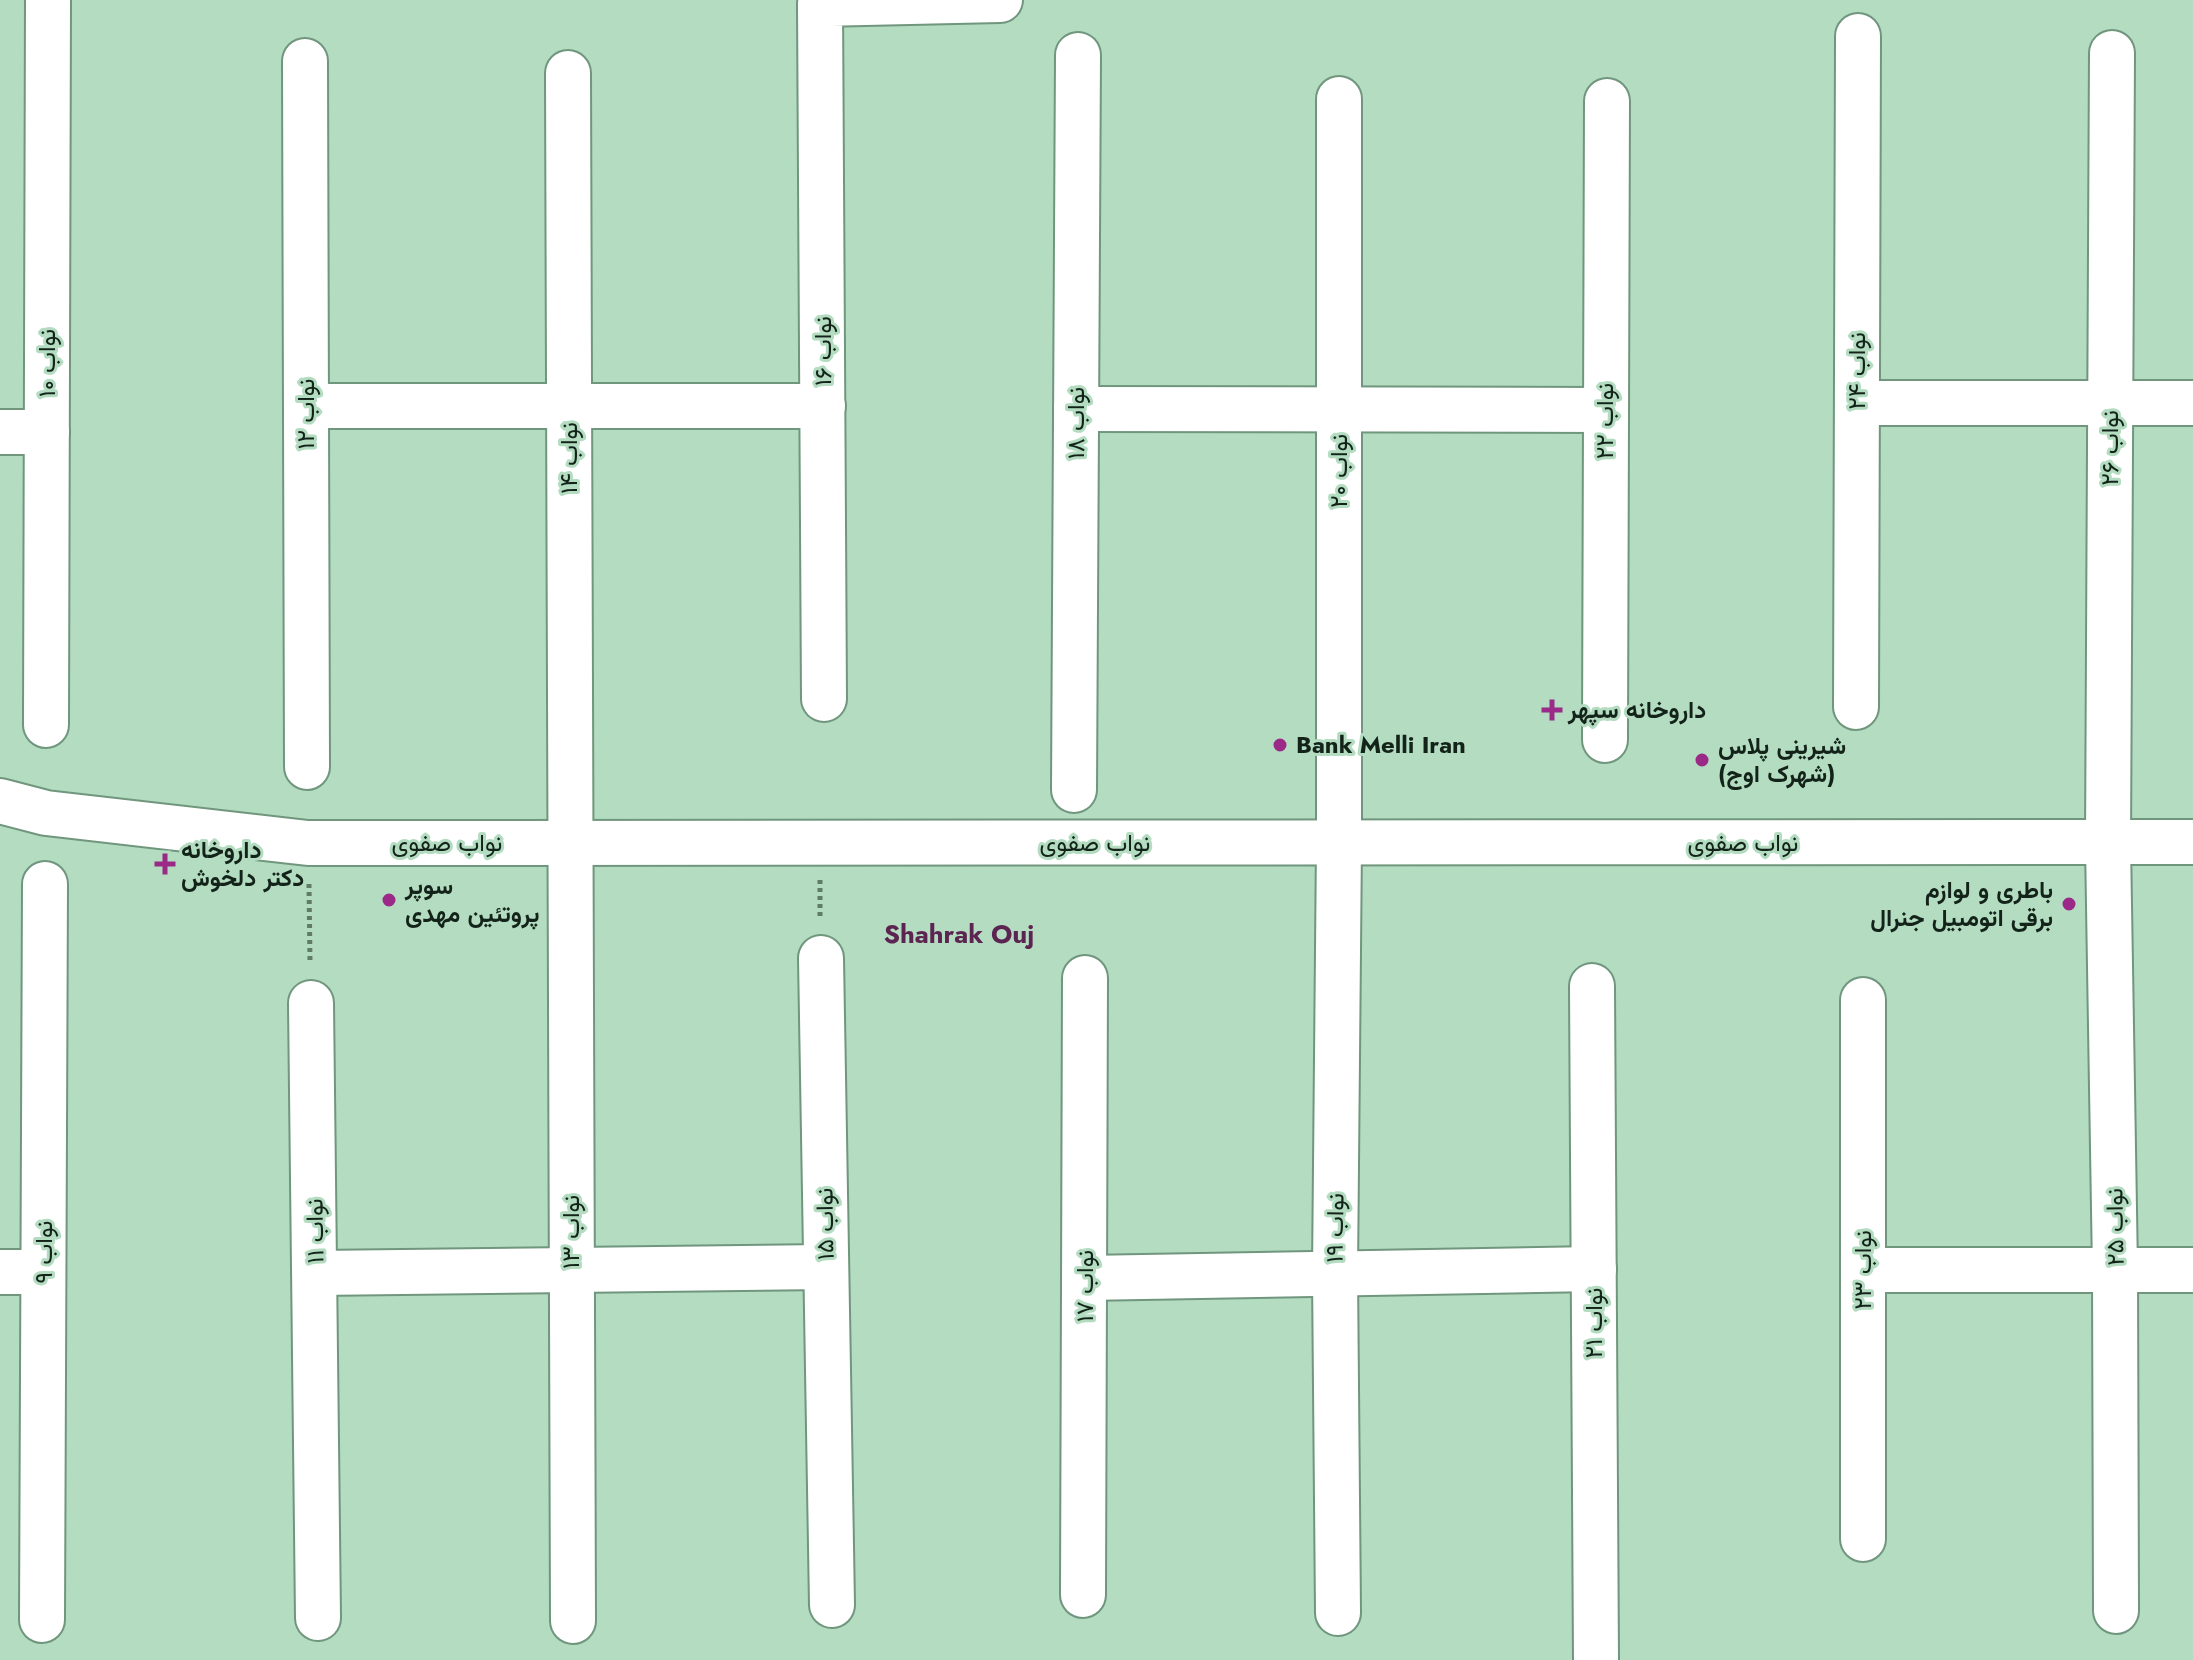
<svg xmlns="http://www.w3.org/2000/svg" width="2193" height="1660" font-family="Jost,Vazirmatn,sans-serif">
	<rect width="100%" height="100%" fill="#b3dcc1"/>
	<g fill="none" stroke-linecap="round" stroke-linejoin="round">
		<defs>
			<g id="street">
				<path d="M2112,53L2108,844L2115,1270L2116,1611"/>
				<path d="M305,61L307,767"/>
				<path d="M568,73L573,1621"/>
				<path d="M1857,403H2193"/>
				<path d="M306,406H823"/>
				<path d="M1076,409L1605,410"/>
				<path d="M0,432H47"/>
				<path d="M824,699L820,4L1000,0"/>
				<path d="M1856,707L1858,36"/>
				<path d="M46,725L48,0"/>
				<path d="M1605,740L1607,101"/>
				<path d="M1074,790L1078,55"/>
				<path d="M821,958L832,1605"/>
				<path d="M1592,986L1596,1660"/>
				<path d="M311,1003L318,1618"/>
				<path d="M1863,1270H2193"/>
				<path d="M0,1272H43"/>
				<path d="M316,1273L826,1267"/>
				<path d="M1085,1278L1594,1269"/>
				<path d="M1863,1539V1000"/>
				<path d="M1083,1595L1085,978"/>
				<path d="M1338,1613L1335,1273L1339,843V99"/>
				<path d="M42,1620L45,884"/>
			</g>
			<path id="secondary" d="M0,801L46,813L308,843L2193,842"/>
		</defs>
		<use href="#street" stroke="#70967d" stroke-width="48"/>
		<use href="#secondary" stroke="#70967d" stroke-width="48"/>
		<g stroke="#607c69" stroke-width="5" stroke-dasharray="4 4" stroke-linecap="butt">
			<path d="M820,880V918"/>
			<path d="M309,884L310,962"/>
		</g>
		<use href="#street" stroke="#fff" stroke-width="44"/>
		<use href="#secondary" stroke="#fff" stroke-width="44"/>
	</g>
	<g fill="#9a2987" stroke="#b3dcc1" stroke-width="3">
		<path d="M1548 698h8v8h8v8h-8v8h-8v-8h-8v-8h8z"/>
		<circle cx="1280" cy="745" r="8"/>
		<circle cx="1702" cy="760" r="8"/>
		<path d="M161 852h8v8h8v8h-8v8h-8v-8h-8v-8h8z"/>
		<circle cx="389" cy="900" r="8"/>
		<circle cx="2069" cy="904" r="8"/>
	</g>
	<g text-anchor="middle" stroke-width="6" stroke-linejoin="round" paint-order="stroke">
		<g font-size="24" fill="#132319" stroke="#b3dcc1">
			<text transform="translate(823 351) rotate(-90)" y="8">نواب ۱۶</text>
			<text transform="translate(47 363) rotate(-90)" y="8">نواب ۱۰</text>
			<text transform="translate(1857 371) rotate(-90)" y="8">نواب ۲۴</text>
			<text transform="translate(306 414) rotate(-90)" y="8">نواب ۱۲</text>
			<text transform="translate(1605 421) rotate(-90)" y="8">نواب ۲۲</text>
			<text transform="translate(1076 423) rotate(-90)" y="8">نواب ۱۸</text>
			<text transform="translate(2110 448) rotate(-90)" y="8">نواب ۲۶</text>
			<text transform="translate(569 458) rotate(-90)" y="8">نواب ۱۴</text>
			<text transform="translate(1339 471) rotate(-90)" y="8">نواب ۲۰</text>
			<text x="447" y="851">نواب صفوی</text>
			<text x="1095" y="851">نواب صفوی</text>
			<text x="1743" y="851">نواب صفوی</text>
			<text transform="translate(825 1224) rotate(-91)" y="8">نواب ۱۵</text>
			<text transform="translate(2115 1227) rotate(-91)" y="8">نواب ۲۵</text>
			<text transform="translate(1335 1228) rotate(-89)" y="8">نواب ۱۹</text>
			<text transform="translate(315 1231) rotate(-91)" y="8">نواب ۱۱</text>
			<text transform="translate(571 1232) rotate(-90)" y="8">نواب ۱۳</text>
			<text transform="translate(44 1252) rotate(-90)" y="8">نواب ۹</text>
			<text transform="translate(1863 1270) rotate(-90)" y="8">نواب ۲۳</text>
			<text transform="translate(1085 1286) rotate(-90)" y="8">نواب ۱۷</text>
			<text transform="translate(1594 1323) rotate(-90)" y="8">نواب ۲۱</text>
		</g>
		<g font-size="24" font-weight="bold" fill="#132319" stroke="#b3dcc1" text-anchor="start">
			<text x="1568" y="718">داروخانه سپهر</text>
			<text x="1296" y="753">Bank Melli Iran</text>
			<text x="1718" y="754">شیرینی پلاس<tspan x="1718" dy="28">(شهرک اوج)</tspan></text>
			<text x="181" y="858">داروخانه<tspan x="181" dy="28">دکتر دلخوش</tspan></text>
			<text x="405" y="894">سوپر<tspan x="405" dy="28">پروتئین مهدی</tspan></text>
			<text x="2053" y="898" text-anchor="end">باطری و لوازم<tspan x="2053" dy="28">برقی اتومبیل جنرال</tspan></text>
		</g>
		<g font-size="26" font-weight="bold" fill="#5c2551" stroke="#b3dcc1">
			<text x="959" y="943">Shahrak Ouj</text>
		</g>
	</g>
</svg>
